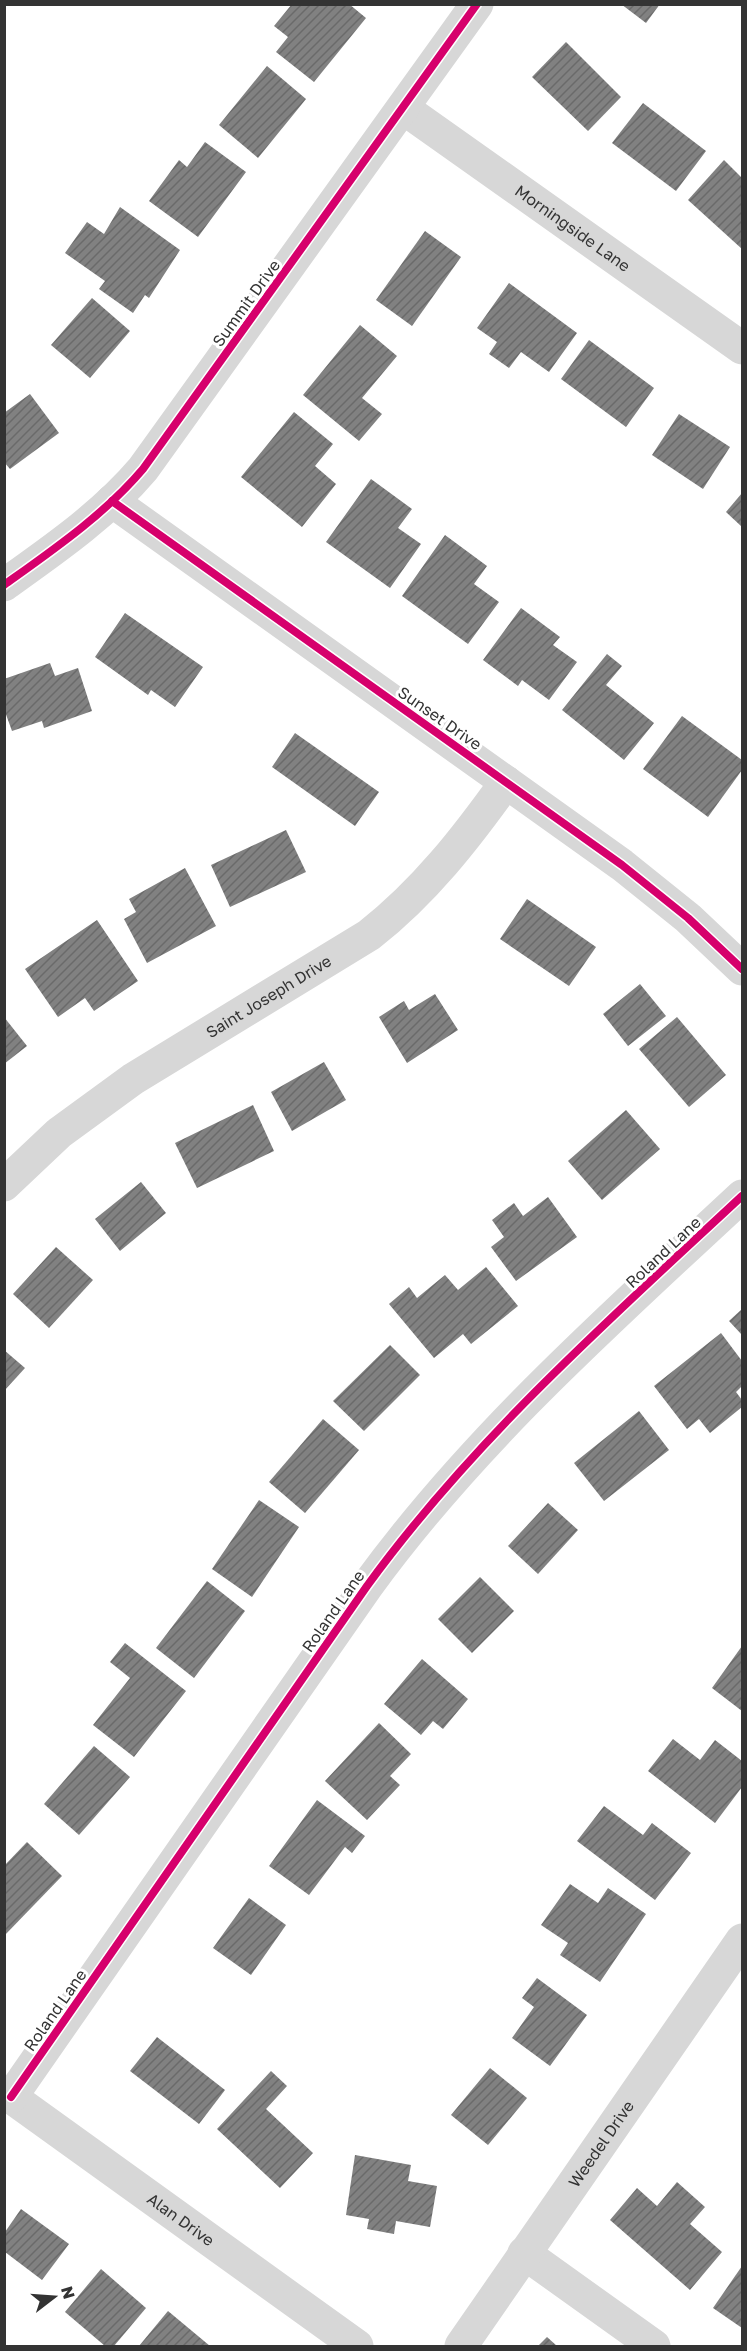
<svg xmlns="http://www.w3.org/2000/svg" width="747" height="2351" font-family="'Golos Text',sans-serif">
	<defs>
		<pattern id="building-hatch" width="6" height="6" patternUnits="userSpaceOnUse" patternTransform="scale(1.5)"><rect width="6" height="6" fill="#818181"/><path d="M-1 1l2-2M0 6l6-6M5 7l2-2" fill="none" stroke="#6a6a6a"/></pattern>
	</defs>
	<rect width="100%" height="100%" fill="#fff"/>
	<g fill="url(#building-hatch)">
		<path d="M292,4H349L366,18L314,82L276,52L288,37L274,26Z"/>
		<path d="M621,4H660L646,23Z"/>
		<path d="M566,42L621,97L588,131L532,77Z"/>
		<path d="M267,66L306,99L258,158L219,125Z"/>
		<path d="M643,103L706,151L676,191L612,143Z"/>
		<path d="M205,142L246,172L198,237L149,201L179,160L187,167Z"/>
		<path d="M724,160L742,178V249L688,200Z"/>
		<path d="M120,207L180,250L149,298L145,295L133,313L99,289L105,281L65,253L87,222L104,234Z"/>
		<path d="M425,231L461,257L412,326L376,300Z"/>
		<path d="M509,283L577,333L549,372L521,352L509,368L489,354L497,342L477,328Z"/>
		<path d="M92,298L130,331L90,378L51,345Z"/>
		<path d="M360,325L397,356L362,398L382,414L359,441L303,395Z"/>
		<path d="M589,340L654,388L626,427L561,379Z"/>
		<path d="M30,394L59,433L10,469L4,462V413Z"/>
		<path d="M294,412L333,444L315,466L336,484L302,527L241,477Z"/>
		<path d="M679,414L730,447L703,489L652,455Z"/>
		<path d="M371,479L412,509L398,528L421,544L390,588L326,542Z"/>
		<path d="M742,493V527L726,512Z"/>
		<path d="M445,535L487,566L474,584L499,602L468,644L402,596Z"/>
		<path d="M521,608L560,637L553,645L577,662L549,700L522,680L518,686L483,660Z"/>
		<path d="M125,613L203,667L175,707L151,690L148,695L95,657Z"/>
		<path d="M607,654L622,666L606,685L654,723L624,760L562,710Z"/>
		<path d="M50,663L55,676L78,668L92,711L44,728L42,721L12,731L4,709V679Z"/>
		<path d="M682,716L742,760V770L708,817L643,769Z"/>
		<path d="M295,733L379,792L355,826L272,767Z"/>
		<path d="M286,830L306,872L230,907L211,865Z"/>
		<path d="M185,868L216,926L147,963L124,919L136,912L129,899Z"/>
		<path d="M527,899L596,947L569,986L500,939Z"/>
		<path d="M97,920L138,981L94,1011L85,998L58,1017L25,969Z"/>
		<path d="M640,984L666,1016L628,1046L603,1014Z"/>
		<path d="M435,994L458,1030L407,1063L379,1017L404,1001L409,1010Z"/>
		<path d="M4,1017L27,1046L4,1064Z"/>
		<path d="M677,1017L726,1075L689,1107L639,1049Z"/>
		<path d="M324,1062L346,1100L292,1131L271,1092Z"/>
		<path d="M253,1105L274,1151L197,1188L175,1143Z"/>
		<path d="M626,1110L660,1149L602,1200L568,1161Z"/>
		<path d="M141,1182L166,1213L120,1251L95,1219Z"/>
		<path d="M548,1197L577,1237L516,1281L491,1247L504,1237L492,1220L514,1203L523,1216Z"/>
		<path d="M56,1247L93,1280L49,1328L13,1294Z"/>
		<path d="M486,1267L518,1306L471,1344L463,1334L434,1358L389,1304L409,1287L417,1298L445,1275L458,1290Z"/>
		<path d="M742,1309V1335L729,1321Z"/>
		<path d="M721,1333L742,1361V1386L736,1392L742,1400V1407L710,1433L699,1419L687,1429L654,1386Z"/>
		<path d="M390,1345L420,1375L364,1431L333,1401Z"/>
		<path d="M4,1350L25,1368L4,1391Z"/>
		<path d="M639,1411L669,1450L604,1501L574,1463Z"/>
		<path d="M323,1419L359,1450L305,1513L269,1482Z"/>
		<path d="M259,1500L299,1527L252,1597L212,1569Z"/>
		<path d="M548,1503L578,1530L538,1574L508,1546Z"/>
		<path d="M480,1577L514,1611L472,1653L438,1619Z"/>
		<path d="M207,1581L245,1611L194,1678L156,1648Z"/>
		<path d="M125,1643L186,1691L134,1757L93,1725L130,1678L110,1662Z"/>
		<path d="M742,1646V1711L712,1688Z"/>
		<path d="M422,1659L468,1699L443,1729L433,1721L421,1735L384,1704Z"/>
		<path d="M379,1723L411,1754L390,1776L400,1785L367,1820L325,1781Z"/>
		<path d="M673,1739L700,1760L715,1740L742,1761V1787L715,1823L648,1771Z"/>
		<path d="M94,1746L130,1777L79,1835L44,1804Z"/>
		<path d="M317,1800L365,1836L352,1853L345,1847L309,1895L269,1866Z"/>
		<path d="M604,1806L643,1835L652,1823L691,1853L655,1900L577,1841Z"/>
		<path d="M27,1842L62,1876L4,1936V1866Z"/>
		<path d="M570,1884L598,1903L608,1888L646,1914L600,1982L560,1955L568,1943L541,1925Z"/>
		<path d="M249,1898L286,1925L251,1975L213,1948Z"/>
		<path d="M537,1978L587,2015L550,2066L512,2038L534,2007L522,1998Z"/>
		<path d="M157,2037L225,2090L199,2124L130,2071Z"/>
		<path d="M490,2068L527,2098L488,2145L451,2115Z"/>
		<path d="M271,2071L287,2086L266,2109L313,2153L280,2188L217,2129Z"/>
		<path d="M355,2155L411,2165L408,2181L437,2186L430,2227L396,2221L394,2234L367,2229L369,2219L346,2215Z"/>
		<path d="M677,2182L705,2207L690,2224L722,2252L690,2290L610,2220L637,2188L657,2206Z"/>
		<path d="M21,2209L69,2244L42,2280L5,2252V2232Z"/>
		<path d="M742,2266V2328L713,2308Z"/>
		<path d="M101,2269L146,2308L114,2346H105L65,2312Z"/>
		<path d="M168,2311L210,2346H139Z"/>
		<path d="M547,2337L557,2346H538Z"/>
	</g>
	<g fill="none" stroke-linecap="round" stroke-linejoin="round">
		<g stroke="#d7d7d7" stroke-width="33">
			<path id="s1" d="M403,108L742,348"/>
			<path d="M112,501L622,865L688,918L742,969"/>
			<path d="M4,585C53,550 104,515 143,469L477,4"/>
			<path id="s2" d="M4,1185L59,1133L133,1079L369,935C424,892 466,838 506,782"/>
			<path id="s3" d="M4,2092L357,2346"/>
			<path d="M11,2097L367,1586C474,1439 610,1319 742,1196"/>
			<path d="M524,2253L654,2346"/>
			<path id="s4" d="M461,2346L742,1940"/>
		</g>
		<defs>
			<g id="cycleway">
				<path d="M112,501L622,865L688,918L742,969"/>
				<path d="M4,585C53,550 104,515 143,469L477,4"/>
				<path d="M11,2097L367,1586C474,1439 610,1319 742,1196"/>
			</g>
		</defs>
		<use href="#cycleway" stroke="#fff" stroke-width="11"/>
		<use href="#cycleway" stroke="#d6006c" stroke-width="8"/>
	</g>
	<g text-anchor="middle" stroke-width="6" stroke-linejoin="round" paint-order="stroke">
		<g font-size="16" fill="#333" stroke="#fff">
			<text dy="6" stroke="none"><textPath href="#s1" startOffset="208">Morningside Lane</textPath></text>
			<text transform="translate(246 303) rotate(-54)" y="6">Summit Drive</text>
			<text transform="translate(440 718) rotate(35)" y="6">Sunset Drive</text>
			<text dy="6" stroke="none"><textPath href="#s2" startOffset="326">Saint Joseph Drive</textPath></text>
			<text transform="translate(663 1252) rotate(-43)" y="6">Roland Lane</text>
			<text transform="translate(333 1611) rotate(-55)" y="6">Roland Lane</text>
			<text transform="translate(55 2010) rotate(-55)" y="6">Roland Lane</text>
			<text dy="6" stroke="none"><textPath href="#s4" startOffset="246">Weedel Drive</textPath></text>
			<text dy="6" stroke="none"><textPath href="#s3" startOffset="218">Alan Drive</textPath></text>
		</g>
	</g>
	<rect width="747" height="2351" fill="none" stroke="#333333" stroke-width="12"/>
	<g transform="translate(54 2297) rotate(73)" stroke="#ffffff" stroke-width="4.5" paint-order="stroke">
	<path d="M0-4.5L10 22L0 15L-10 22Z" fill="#333333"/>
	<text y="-9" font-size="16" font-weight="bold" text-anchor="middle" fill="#333333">N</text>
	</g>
</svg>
